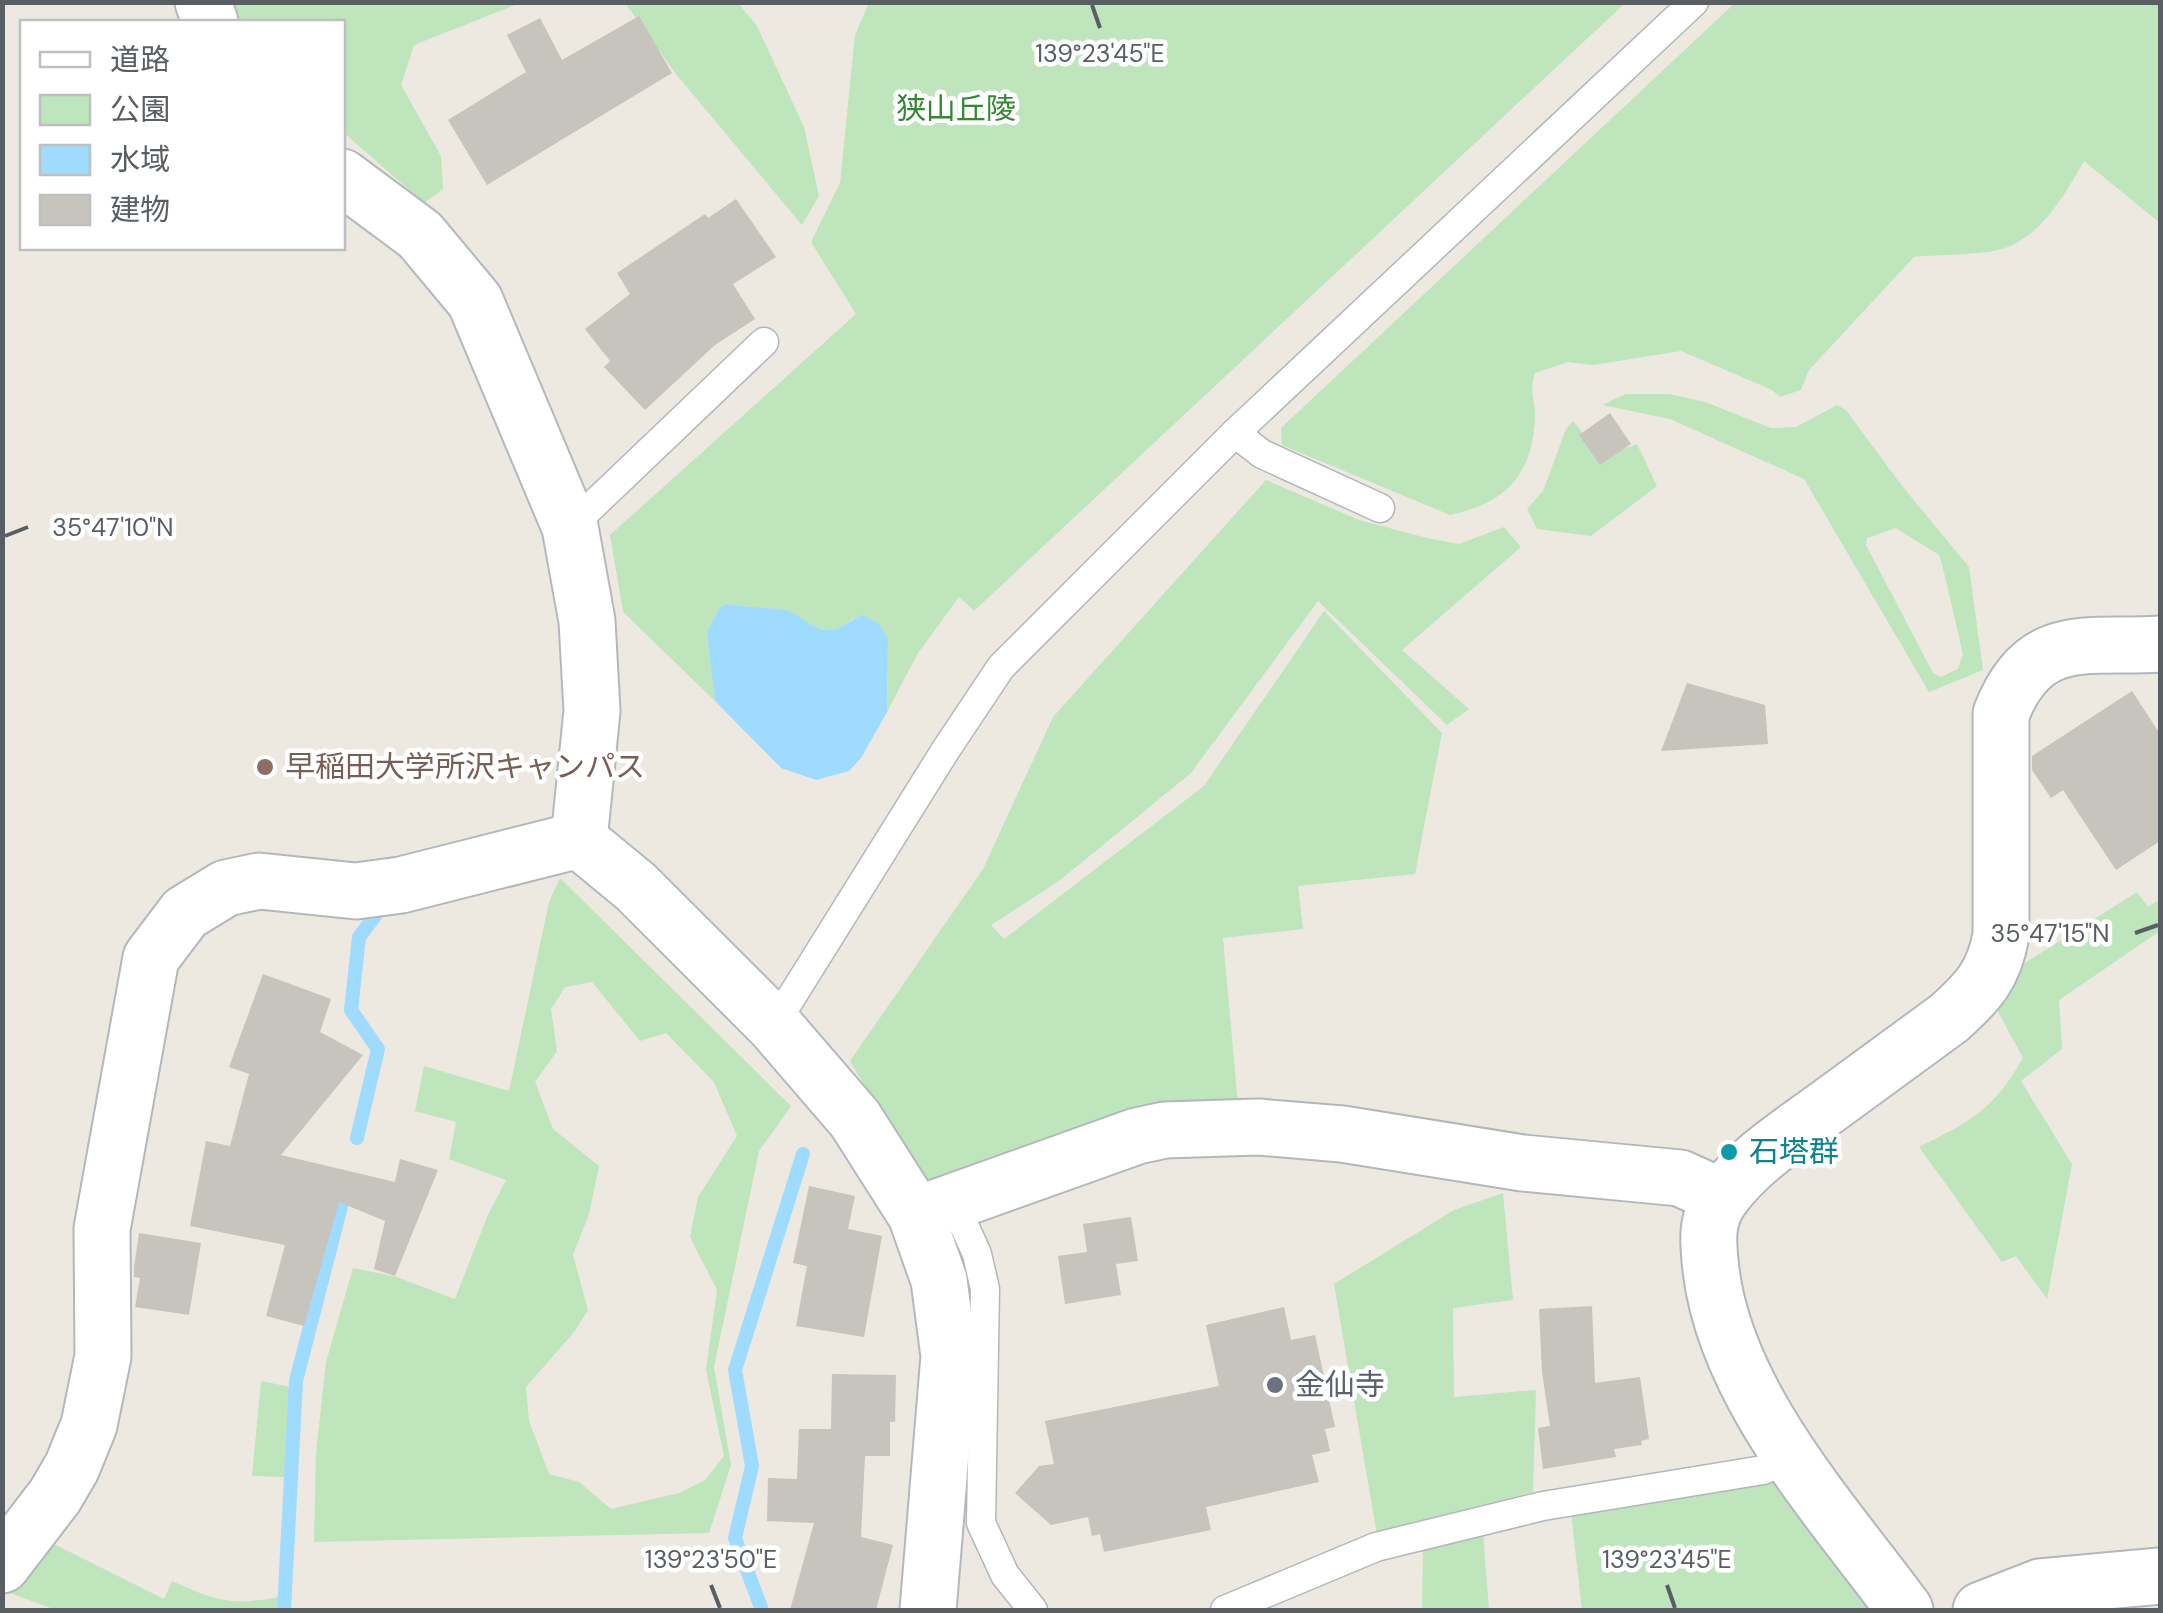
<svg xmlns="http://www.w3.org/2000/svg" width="2163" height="1613" font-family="'DM Sans','Noto Sans JP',sans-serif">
	<rect width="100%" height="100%" fill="#ede9e0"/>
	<g fill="#bee5bb" fill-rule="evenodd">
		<path d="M1621,2L1623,5L974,611L959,597L918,653L887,712L888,639L854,618C845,625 838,631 826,630C813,629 802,617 790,612C769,605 749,609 728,604L708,632L715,701L623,612L610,535L856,314L811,242L840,183L855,35L869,3Z"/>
		<path d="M1736,2L2160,3V223L2084,161C2066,193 2044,232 2008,247C1985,256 1940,254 1914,257L1809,370L1801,390L1780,397L1772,390L1681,351L1593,365L1568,362L1535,373C1528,393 1536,400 1535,419C1532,476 1505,503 1450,515L1282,445L1281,428Z"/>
		<path d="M199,3H520L414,45L401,85L441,156L443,189L424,203L343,132L342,22H221Z"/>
		<path d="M625,3H738L757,26L804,127L819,196L802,225L676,74Z"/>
		<path d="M1626,394H1669L1705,402L1771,428L1796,427L1837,405L1846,410L1899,482L1969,567L1983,670L1929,692L1804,479L1670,419L1602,405ZM1896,528L1939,555L1942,564L1963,654L1958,669L1941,677L1933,673L1866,545L1867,538Z"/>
		<path d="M1573,421L1602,457L1637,444L1657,486L1591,536L1537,529L1527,509L1543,491L1566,429Z"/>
		<path d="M1266,480L1359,520L1427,538L1459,544L1504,527L1521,547L1402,650L1469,709L1447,725L1318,601L1191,773L1059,881L991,925L1004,939L1204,786L1324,611L1442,733L1415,874L1298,886L1303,929L1223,938L1238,1105L938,1186L918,1176L850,1061L983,869L1053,717Z"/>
		<path d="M560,878L791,1106L759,1151L714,1367L731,1465L709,1533L314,1542L316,1453L326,1362L353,1268L397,1277L455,1299L487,1217L506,1180L449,1159L456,1122L415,1111L424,1066L509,1091L549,902ZM592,982L640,1041L666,1033L714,1082L737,1136L698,1197L690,1237L717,1290L706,1370L724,1456L705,1480L679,1493L611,1509L579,1482L549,1474L529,1421L526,1387L575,1331L588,1310L573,1255L589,1214L599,1166L553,1129L535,1082L557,1051L551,1009L565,987Z"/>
		<path d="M2137,892L2148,907L2160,899V931L2059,1000L2062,1049L2021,1081L2072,1164L2047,1299L2016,1256L2002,1262L1919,1147C1972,1121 1993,1110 2023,1058L1995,1006L2020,966Z"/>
		<path d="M1503,1193L1513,1300L1453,1308L1454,1397L1536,1390L1533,1492L1377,1535L1334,1284L1454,1210Z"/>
		<path d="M261,1381L291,1387L284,1477L252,1476Z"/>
		<path d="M1787,1474L1883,1610H1582L1571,1513Z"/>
		<path d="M1483,1533L1489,1610H1422L1423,1545Z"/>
		<path d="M48,1541L164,1599L172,1581C217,1601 229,1606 279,1597V1610H56L10,1593Z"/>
	</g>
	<path fill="#9edbff" d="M728,604C749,609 769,605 791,612C802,617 813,629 826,630C841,631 850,620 862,615L879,624L888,639L887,712L861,758L849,771L816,780L781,768L715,701L707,632L720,607Z"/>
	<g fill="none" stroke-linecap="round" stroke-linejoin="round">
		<g stroke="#9edbff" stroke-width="14">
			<path d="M357,1138L378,1049L351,1010L359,937L375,916"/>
			<path d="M284,1610L296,1381L346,1187"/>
			<path d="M762,1610L735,1538L752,1466L735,1370L803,1154"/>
		</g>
	</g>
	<g fill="#c7c3bd">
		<path d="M639,16L672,73L487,185L448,120L526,72L507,35L540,18L562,60Z"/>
		<path d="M736,199L776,257L733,284L755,319L715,345L645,410L604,367L610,361L585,329L630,294L617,273L705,214L708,218Z"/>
		<path d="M1610,413L1631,444L1600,465L1579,435Z"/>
		<path d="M1687,683L1765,705L1768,744L1661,751Z"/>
		<path d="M2132,691L2160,734V841L2116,870L2063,790L2051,798L2032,770V756Z"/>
		<path d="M263,974L331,999L320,1032L363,1055L281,1155L395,1182L400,1159L438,1170L395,1276L374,1269L385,1221L339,1202L304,1326L266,1316L285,1245L190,1226L206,1141L230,1146L249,1074L229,1067Z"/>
		<path d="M809,1186L855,1196L848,1229L882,1236L864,1337L796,1326L807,1266L793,1263Z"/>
		<path d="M1131,1217L1138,1261L1116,1264L1121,1295L1065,1304L1058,1256L1087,1252L1083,1224Z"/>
		<path d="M139,1233L201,1243L189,1315L135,1307L140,1278L134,1277V1267Z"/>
		<path d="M1592,1306L1595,1383L1640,1377L1649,1439L1641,1441L1642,1445L1614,1449L1616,1457L1543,1469L1538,1428L1550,1426L1542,1372L1539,1309Z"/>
		<path d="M1284,1307L1291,1340L1315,1335L1335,1427L1325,1429L1330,1451L1312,1455L1319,1482L1206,1507L1211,1530L1104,1552L1100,1534L1092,1536L1088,1517L1051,1525L1015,1493L1039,1466L1054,1464L1045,1421L1219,1386L1206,1325Z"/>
		<path d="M832,1374L896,1375L895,1422H890V1456H865L861,1537L893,1545L876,1610H790L814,1523L767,1521L768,1478L797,1479L799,1429H831Z"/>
	</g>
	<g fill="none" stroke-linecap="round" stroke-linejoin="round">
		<defs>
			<g id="lane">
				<path d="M1235,433L1262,454L1380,508"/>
				<path d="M570,527L764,342"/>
				<path d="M774,1025L945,751L1001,667L1235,433L1694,2"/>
				<path d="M953,1201L977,1254L985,1289L981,1523L1005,1575L1033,1610"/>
				<path d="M1225,1610L1376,1547L1543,1506L1763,1470L1792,1457"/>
			</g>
			<g id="street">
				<path d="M916,1215L1137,1136L1165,1130L1258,1127L1342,1134L1523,1163L1680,1178L1722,1197"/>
				<path d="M2,1565L55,1496L72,1467L89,1425L103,1356L102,1229L151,958L185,913L226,888L259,881L356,891L401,885L579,840"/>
				<path d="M1905,1610C1832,1511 1726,1396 1711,1270C1708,1243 1705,1220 1722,1197C1749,1160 1789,1135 1826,1108C1867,1078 1908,1048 1949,1018C1978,992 1994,975 2001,935V714C2034,629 2087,649 2160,644"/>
				<path d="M1981,1610L2040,1587L2160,1576"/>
			</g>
			<g id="secondary">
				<path d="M203,2L210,22"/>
				<path d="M342,177L420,235L475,301L570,527L587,621L592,711L579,840L636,887L774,1025L855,1119L916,1215L939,1280L949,1356L928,1610"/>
			</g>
		</defs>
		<use href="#lane" stroke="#b3b7bc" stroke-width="31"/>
		<use href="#street" stroke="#b3b7bc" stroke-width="59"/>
		<use href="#secondary" stroke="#b4b8be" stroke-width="59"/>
		<use href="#lane" stroke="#fff" stroke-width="28"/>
		<use href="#street" stroke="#fff" stroke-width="55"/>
		<use href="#secondary" stroke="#fff" stroke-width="55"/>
	</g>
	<path fill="none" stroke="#595e62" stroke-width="4" d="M1092,5L1100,28M5,536L28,527M2135,933L2158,925M711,1585L720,1608M1667,1585L1675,1608"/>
	<circle fill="#8d6e63" stroke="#fff" stroke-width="4" cx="265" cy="767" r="10"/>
	<circle fill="#0f9aa8" stroke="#fff" stroke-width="4" cx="1729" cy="1152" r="10"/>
	<circle fill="#6b7280" stroke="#fff" stroke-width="4" cx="1275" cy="1385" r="10"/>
	<g text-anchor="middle" stroke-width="9" stroke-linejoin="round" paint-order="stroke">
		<g font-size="30" fill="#358733" stroke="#fff">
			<text x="956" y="119">狭山丘陵</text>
		</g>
		<g font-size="30" fill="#785e54" stroke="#fff" text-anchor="start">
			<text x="285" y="777">早稲田大学所沢キャンパス</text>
		</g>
		<g font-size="30" fill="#0d838f" stroke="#fff" text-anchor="start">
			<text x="1749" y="1162">石塔群</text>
		</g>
		<g font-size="30" fill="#5b616d" stroke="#fff" text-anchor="start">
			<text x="1295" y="1395">金仙寺</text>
		</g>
	</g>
	<g font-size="25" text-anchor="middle" fill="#595e62" stroke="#fff" stroke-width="9" stroke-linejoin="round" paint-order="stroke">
		<text x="1100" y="62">139°23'45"E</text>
		<text x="113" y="536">35°47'10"N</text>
		<text x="2050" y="942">35°47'15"N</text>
		<text x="711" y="1568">139°23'50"E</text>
		<text x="1667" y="1568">139°23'45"E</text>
	</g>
	<rect width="2163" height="1613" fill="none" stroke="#595e62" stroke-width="10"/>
	<rect x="20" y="20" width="325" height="230" fill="#ffffff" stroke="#bdbfc0" stroke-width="2.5"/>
	<rect x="40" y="52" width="50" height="15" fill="#ffffff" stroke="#bdbfc0" stroke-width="2.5"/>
	<text x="110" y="70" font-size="30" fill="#595e62">道路</text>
	<rect x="40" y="95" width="50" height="30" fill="#bee5bb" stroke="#bdbfc0" stroke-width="2.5"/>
	<text x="110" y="120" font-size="30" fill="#595e62">公園</text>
	<rect x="40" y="145" width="50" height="30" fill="#9edbff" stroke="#bdbfc0" stroke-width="2.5"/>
	<text x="110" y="170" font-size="30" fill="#595e62">水域</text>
	<rect x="40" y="195" width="50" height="30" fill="#c7c3bd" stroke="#bdbfc0" stroke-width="2.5"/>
	<text x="110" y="220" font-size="30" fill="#595e62">建物</text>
</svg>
